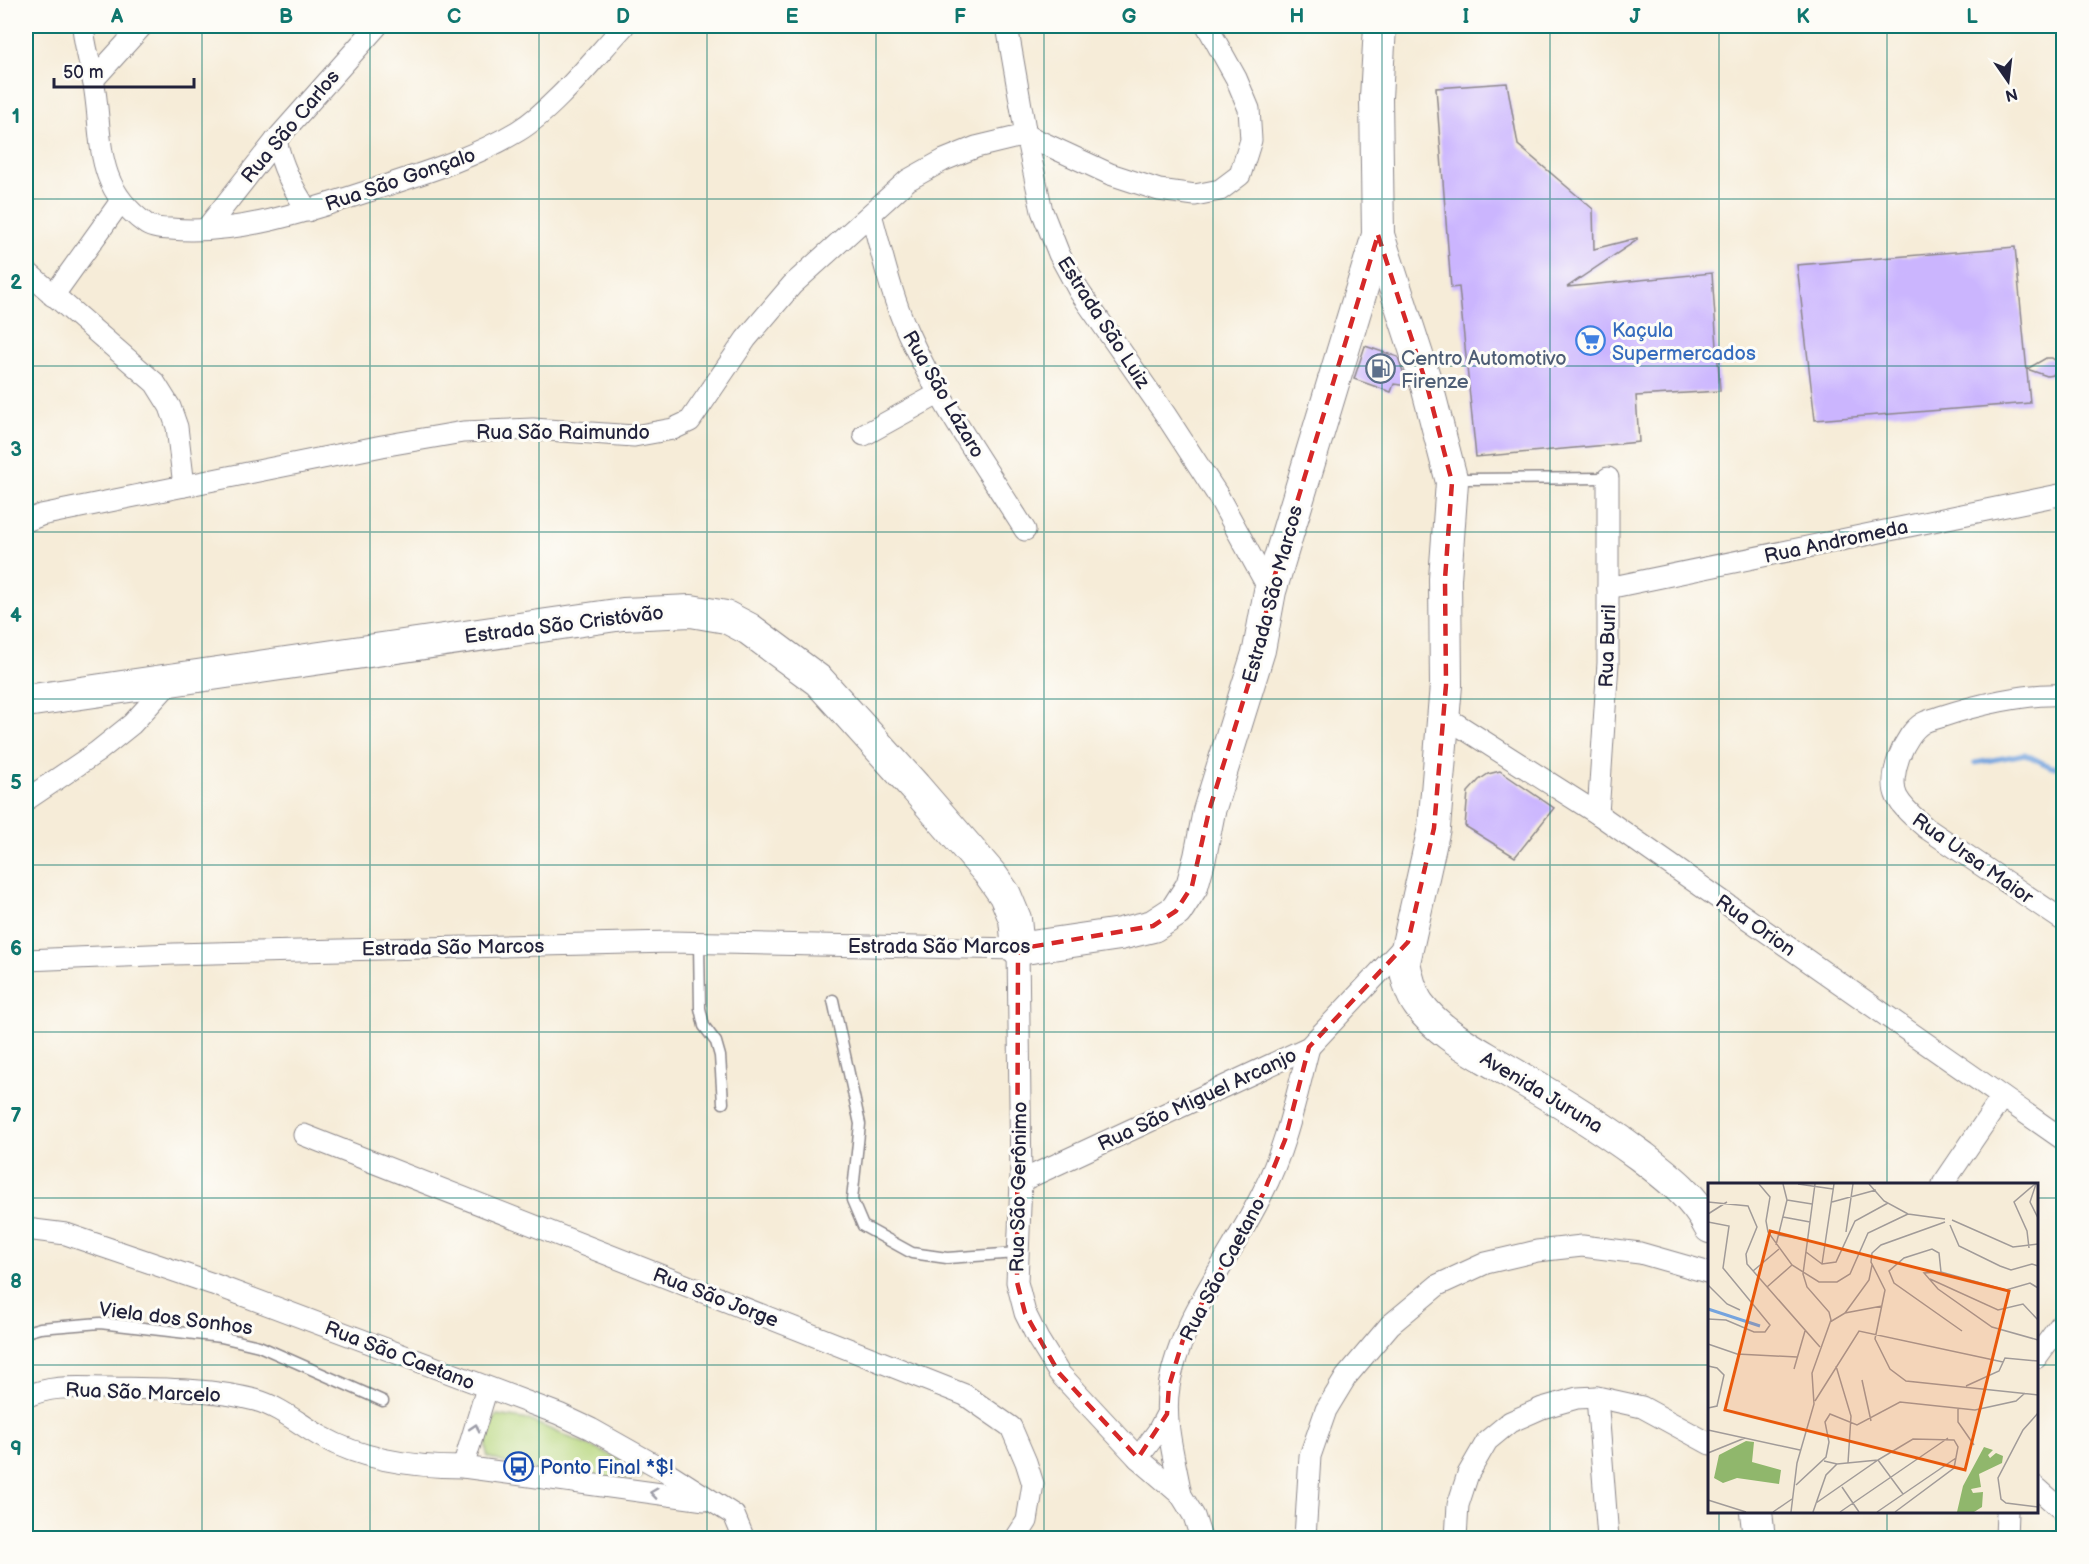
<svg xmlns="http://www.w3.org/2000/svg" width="2089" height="1564" font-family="'Balsamiq Sans',sans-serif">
	<rect width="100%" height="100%" fill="#fdfcf7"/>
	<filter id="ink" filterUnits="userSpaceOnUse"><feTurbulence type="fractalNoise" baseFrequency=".0167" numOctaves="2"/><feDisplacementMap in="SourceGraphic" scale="12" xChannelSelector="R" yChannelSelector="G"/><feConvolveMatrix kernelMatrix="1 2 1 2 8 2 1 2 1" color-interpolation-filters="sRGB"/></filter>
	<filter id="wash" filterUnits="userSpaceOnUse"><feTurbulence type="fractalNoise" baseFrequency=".008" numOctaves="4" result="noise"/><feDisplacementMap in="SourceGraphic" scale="24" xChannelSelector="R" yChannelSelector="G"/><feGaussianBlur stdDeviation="1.35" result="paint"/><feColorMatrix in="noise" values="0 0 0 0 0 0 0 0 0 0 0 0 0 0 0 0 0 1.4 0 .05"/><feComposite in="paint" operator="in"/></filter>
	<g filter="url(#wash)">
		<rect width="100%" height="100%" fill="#f6ecd8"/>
		<path fill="#b6d67d" stroke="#6c7c5c" stroke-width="1.5" d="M497,1415L529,1420L645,1470L641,1478C592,1481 534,1475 488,1457C483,1443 488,1428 497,1415Z"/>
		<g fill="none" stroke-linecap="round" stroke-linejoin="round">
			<path stroke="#75a4de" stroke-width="5" d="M1975,763L2025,754L2051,767H2064"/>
		</g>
		<g id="blocks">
			<g fill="#cbb5fe">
				<path d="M1507,83L1518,145L1593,209L1594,249L1637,238V240L1567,287L1712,273L1720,391L1636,396L1639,442L1476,457L1459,287L1451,288L1436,88Z"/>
				<path d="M2015,247L2030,403L1815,420L1797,265Z"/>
				<path d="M1365,346L1398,357L1408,386L1394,384L1391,392L1354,379Z"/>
				<path d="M2046,358H2052L2057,362L2058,368L2053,375L2047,376L2027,369Z"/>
				<path d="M1500,771L1554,808L1515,857L1465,826L1468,792L1479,780L1488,774Z"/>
			</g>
		</g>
	</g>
	<g filter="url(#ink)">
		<use href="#blocks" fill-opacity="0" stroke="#8c878a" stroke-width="1.5"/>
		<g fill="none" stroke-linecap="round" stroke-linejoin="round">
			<defs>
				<g id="lane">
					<path d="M1465,479L1608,478"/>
					<path d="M699,943L700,1008L704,1026L716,1042L720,1056L723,1103"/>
					<path d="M833,1000L860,1124L852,1200L863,1226L912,1253L947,1258L1017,1253"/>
					<path d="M26,1332L40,1328L100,1323L221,1337L259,1346L383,1401"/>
				</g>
				<g id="street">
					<path d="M83,26C84,44 90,61 93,79C104,134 91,184 145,223C151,228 163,229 171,229C239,235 311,210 375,189C424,173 473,158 518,131C554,109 594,58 624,26"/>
					<path d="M1007,26L1026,135L1042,211L1059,254L1079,291L1165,414L1217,494L1270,591"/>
					<path d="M93,80L142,26"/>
					<path d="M276,140C282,167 292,188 308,211"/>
					<path d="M871,214C882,253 891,295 908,333C939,402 985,466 1025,530"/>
					<path d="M206,229L276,140L377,26"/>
					<path d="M26,271L155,383L170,407L177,427L184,486"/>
					<path d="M53,296L121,201"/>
					<path d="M864,435L940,393"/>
					<path d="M26,521L41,515L382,446L463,432L533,429L634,436L673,429L690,421L746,339L792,285L908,180L944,160L976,147L1026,135L1110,174L1159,190L1195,195L1220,190L1240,175L1251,140L1249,109L1236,78L1207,26"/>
					<path d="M1608,588L2064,494"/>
					<path d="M2064,695C2026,693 1976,705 1940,717C1935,719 1928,720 1923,723C1904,734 1887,777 1897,797C1904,810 1915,818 1926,828L2064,921"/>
					<path d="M1444,716L1598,814L2064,1140"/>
					<path d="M26,800L97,752L132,724L174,678"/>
					<path d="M1598,814L1608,663V478"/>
					<path d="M26,960L174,954L671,942L1018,949L1021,1181L1017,1282L1025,1313L1038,1339L1059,1373L1138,1458L1181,1495L1194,1516L1201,1538"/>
					<path d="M304,1135L965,1395L1011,1427L1026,1462L1033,1484L1027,1521L1016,1538"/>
					<path d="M1021,1181L1309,1047L1407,943"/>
					<path d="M1943,1184L2002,1097"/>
					<path d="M26,1229L66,1234L213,1284L559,1414L591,1429L662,1469L734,1515L742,1534L741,1538"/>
					<path d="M2036,1358L2064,1320"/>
					<path d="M26,1397C52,1384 82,1388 110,1388C159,1389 208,1388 255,1400C281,1407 300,1425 322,1437C365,1461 415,1467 463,1467L705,1500"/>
					<path d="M1597,1397L1608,1538"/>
					<path d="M1138,1458L1158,1431L1167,1414"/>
					<path d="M463,1467L487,1388"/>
					<path d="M2036,1487L2064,1512"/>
					<path d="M1181,1495C1175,1460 1163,1422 1169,1387C1179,1321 1233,1254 1262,1194C1286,1148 1296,1097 1309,1047"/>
					<path d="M1305,1538L1310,1456L1326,1410L1346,1377L1390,1325L1438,1285L1486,1263L1537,1251L1582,1246L1640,1253L1710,1273"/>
					<path d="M1456,1538L1458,1505L1468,1474L1487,1441L1510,1422L1542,1408L1577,1398L1597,1397L1642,1407L1710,1444"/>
					<path d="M2006,1538L2007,1512"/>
				</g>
				<g id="secondary">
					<path d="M1380,26L1376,98L1378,235L1427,386L1452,482L1445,579L1446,685L1434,828L1404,962C1407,976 1410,993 1419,1005C1439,1032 1470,1048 1498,1065C1548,1094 1595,1122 1641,1156C1667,1176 1695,1197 1710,1227"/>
					<path d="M26,701L623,614L691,611L726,617L749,629L819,681L915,787L991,875L1005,895L1015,919L1018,949L1120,934L1153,926L1176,911L1192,886L1200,857L1209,811L1259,650L1270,591L1378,235"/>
					<path d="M1756,1512L1759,1538"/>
				</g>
			</defs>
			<use href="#lane" stroke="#8c878a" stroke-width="13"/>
			<use href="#street" stroke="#8c878a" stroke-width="23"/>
			<use href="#secondary" stroke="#8c878a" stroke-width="34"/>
			<use href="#lane" stroke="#fff" stroke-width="10"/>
			<use href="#street" stroke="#fff" stroke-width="21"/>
			<use href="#secondary" stroke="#fff" stroke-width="32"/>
		</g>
		<defs><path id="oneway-chevron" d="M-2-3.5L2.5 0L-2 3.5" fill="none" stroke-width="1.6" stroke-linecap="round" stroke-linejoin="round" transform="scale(1.5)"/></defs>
		<g stroke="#9c9ca7">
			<use href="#oneway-chevron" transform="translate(475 1428) rotate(-73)"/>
			<use href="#oneway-chevron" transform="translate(654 1493) rotate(-172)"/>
		</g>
	</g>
	<path fill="none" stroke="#d62828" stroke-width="4.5" stroke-dasharray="12 8" stroke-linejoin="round" d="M1378,235L1427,386L1452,482L1445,579L1446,685L1434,828L1408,942L1309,1047L1285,1140L1263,1194L1185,1333L1169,1386L1167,1414L1138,1458L1059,1373L1025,1313L1017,1282L1018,949L1153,926L1176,911L1192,886L1209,811L1259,650L1270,591Z"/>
	<path fill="none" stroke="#0f766e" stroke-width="1.5" stroke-opacity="0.55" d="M202,26V1538M370,26V1538M539,26V1538M707,26V1538M876,26V1538M1044,26V1538M1213,26V1538M1382,26V1538M1550,26V1538M1719,26V1184M1887,26V1184M26,199H2064M26,366H2064M26,532H2064M26,699H2064M26,865H2064M26,1032H2064M26,1198H1710M2036,1198H2064M26,1365H1710M2036,1365H2064M1719,1512V1538M1887,1512V1538"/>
	<defs>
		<symbol id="supermarket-ring" viewBox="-11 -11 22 22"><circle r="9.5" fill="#fdfcf7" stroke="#3f7fe0" stroke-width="1.5"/><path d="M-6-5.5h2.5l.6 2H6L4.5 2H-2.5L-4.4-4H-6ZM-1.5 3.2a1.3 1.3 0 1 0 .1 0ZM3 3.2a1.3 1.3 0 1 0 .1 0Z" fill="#3f7fe0"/></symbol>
		<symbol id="fuel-ring" viewBox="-11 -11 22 22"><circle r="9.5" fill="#fdfcf7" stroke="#5c6f8a" stroke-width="1.5"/><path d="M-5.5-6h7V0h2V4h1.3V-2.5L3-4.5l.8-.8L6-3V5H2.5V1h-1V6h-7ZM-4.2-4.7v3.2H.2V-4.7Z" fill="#5c6f8a"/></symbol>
		<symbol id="bus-ring" viewBox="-11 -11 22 22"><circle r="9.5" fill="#fdfcf7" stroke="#1a4fb4" stroke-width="1.5"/><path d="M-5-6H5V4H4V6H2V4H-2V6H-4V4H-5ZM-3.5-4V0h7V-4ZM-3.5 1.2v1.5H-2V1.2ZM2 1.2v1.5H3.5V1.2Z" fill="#1a4fb4"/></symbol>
	</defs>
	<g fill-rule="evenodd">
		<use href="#supermarket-ring" x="1574" y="324" width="33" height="33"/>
		<use href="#fuel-ring" x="1364" y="352" width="33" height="33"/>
		<use href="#bus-ring" x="502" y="1450" width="33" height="33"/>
	</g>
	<g text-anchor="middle" stroke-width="6" stroke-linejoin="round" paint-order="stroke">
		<g font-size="20" fill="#22223b" stroke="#fdfcf7">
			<text transform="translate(290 126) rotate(-50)" y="7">Rua São Carlos</text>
			<text transform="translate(400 179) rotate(-19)" y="7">Rua São Gonçalo</text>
			<text transform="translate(1104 322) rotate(57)" y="7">Estrada São Luiz</text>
			<text transform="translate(944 394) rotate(60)" y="7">Rua São Lázaro</text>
			<text x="563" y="439">Rua São Raimundo</text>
			<text transform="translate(1836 541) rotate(-12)" y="7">Rua Andromeda</text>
			<text transform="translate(1272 594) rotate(-75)" y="7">Estrada São Marcos</text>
			<text transform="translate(564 624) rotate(-7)" y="7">Estrada São Cristóvão</text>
			<text transform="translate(1607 646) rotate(-88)" y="7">Rua Buril</text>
			<text transform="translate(1973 858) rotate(35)" y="7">Rua Ursa Maior</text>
			<text transform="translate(1756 925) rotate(35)" y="7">Rua Orion</text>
			<text x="939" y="953">Estrada São Marcos</text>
			<text transform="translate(453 947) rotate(-1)" y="7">Estrada São Marcos</text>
			<text transform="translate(1542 1092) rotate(31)" y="7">Avenida Juruna</text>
			<text transform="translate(1197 1099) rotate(-25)" y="7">Rua São Miguel Arcanjo</text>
			<text transform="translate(1018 1187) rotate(-89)" y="7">Rua São Gerônimo</text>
			<text transform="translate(1222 1269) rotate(-62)" y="7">Rua São Caetano</text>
			<text transform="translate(716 1297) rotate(21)" y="7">Rua São Jorge</text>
			<text transform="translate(176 1318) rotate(7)" y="7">Viela dos Sonhos</text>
			<text transform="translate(400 1355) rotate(21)" y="7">Rua São Caetano</text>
			<text transform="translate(143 1392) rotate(2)" y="7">Rua São Marcelo</text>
		</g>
		<g font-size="20" fill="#366cbe" stroke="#fdfcf7" text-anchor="start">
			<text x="1612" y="337">Kaçula<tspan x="1612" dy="23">Supermercados</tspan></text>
		</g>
		<g font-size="20" fill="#4e5e75" stroke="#fdfcf7" text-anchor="start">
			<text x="1401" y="365">Centro Automotivo<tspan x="1401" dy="23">Firenze</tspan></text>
		</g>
		<g font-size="20" fill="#164399" stroke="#fdfcf7" text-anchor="start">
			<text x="540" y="1474">Ponto Final *$!</text>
		</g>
	</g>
	<g transform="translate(1708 1183)">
		<rect width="330" height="330" fill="#f6ecd8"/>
		<path d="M38,258L46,259L44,279L73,287L71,301L29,295L15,300L6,295L11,272ZM276,264L285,267L280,272L282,275L288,270L295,273L294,280L271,291L273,304L263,306L265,310L275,309L274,324L266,329H249L255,303Z" fill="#90b76c"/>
		<path fill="none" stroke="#75a4de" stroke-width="3" d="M0,126L52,143"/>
		<path fill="none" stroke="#a19b99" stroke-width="1.5" d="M51,1L62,14L58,38L60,49L84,82L111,99H129L142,91L160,50L200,31M90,1L125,6M161,1L176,18L200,31L237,36M328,1L322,19L330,35M79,17L104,21M0,19L40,23L49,44L38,71L39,81L112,164M124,19L168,7M0,31L19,19M75,34L102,39M244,37L305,64L330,61M0,39L21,43L15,85L62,142L57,149H46L18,137L0,136M237,39L173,62L164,70L163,79L177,107L167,156L182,186L198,198L330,212M242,42L251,63L292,83L303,87L324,81L330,83M138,49L145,1M71,52L100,57M68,62L79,17L75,1M321,65L319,48L306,19L327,1M98,69L114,81L128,79L147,38L180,20M114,81L126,1M45,88L71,66M233,89L231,70L224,66L196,75L181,88L186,100L254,148M222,96L290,127L315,121L330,137M0,102L19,121L32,127M59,104L84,82M330,105L322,100L298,107L233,89L216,90L230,106L284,144L330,157M137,130L161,97L164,82M122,139L137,130L174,123M0,161L29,171L89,174M0,183L9,185L16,192L9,223L0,225M128,183L143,233L140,280M86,186L97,148M154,197L163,238M258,203L291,188L297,175L330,178M107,218L151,148L295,179M250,226V239L266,262M330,230L315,247L290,295L293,316L298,320L330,324M0,247L92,267M0,270L37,255M116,278L129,281L170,277L205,256L246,257L250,264L246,285L187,329M88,302L118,274L121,259L117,239L122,231L149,242L192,219L267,227L308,218L317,210M134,304L151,329M0,317L38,329M108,320L170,277L195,311M65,329L84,316M83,329L89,280L106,221L104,190L123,137L121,129L99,104L95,91L107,1M105,329L118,292L129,281M132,329L240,255M169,329L248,275"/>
		<path fill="#e8590c" fill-opacity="0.15" stroke="#e8590c" stroke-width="3" d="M62,48L301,108L257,287L17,227Z"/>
		<rect width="330" height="330" fill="none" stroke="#22223b" stroke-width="3"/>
	</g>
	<rect width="2089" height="1564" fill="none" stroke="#fdfcf7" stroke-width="66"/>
	<g transform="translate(2008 81) rotate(166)" stroke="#fdfcf7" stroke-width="4.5" paint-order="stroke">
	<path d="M0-4.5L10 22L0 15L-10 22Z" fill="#22223b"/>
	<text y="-9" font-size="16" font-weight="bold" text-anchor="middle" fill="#22223b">N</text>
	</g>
	<path d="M54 78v9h140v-9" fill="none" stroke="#22223b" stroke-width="3"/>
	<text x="63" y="78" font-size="18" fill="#22223b" stroke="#fdfcf7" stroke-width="4.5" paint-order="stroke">50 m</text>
	<rect x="33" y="33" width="2023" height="1498" fill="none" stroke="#0f766e" stroke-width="2"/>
	<g font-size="20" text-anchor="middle" font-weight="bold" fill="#0f766e">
		<text x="117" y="23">A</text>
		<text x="286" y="23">B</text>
		<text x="454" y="23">C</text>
		<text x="623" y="23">D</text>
		<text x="792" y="23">E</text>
		<text x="960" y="23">F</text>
		<text x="1129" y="23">G</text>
		<text x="1297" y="23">H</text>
		<text x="1466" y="23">I</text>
		<text x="1635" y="23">J</text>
		<text x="1803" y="23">K</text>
		<text x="1972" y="23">L</text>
		<text x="16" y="123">1</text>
		<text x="16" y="289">2</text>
		<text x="16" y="456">3</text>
		<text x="16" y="622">4</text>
		<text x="16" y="789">5</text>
		<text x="16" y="955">6</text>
		<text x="16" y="1122">7</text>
		<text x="16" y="1288">8</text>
		<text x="16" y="1455">9</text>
	</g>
</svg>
